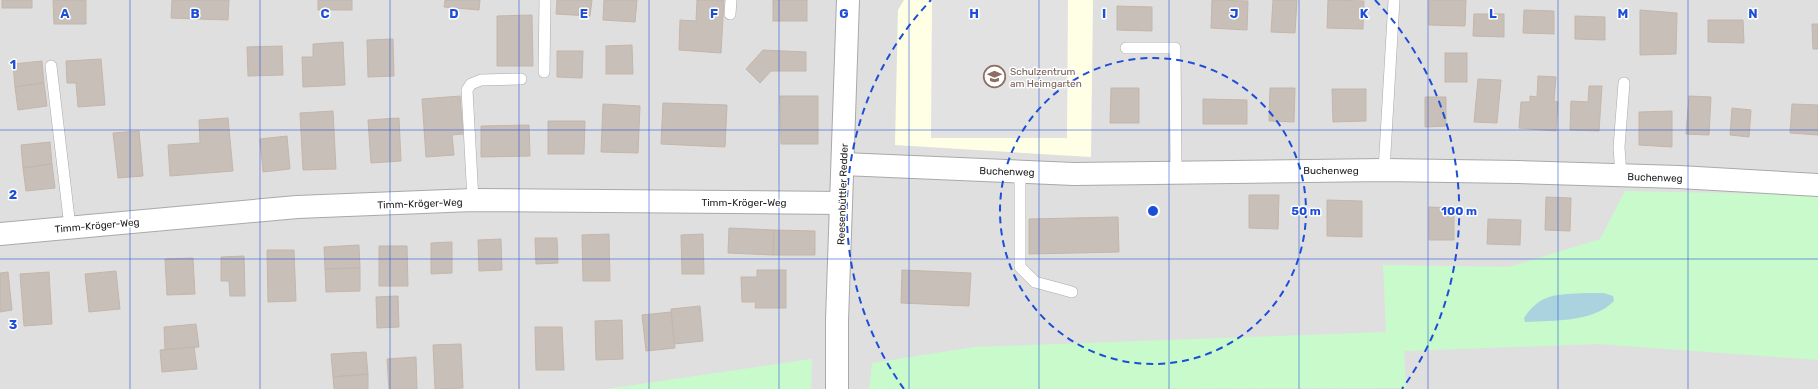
<svg xmlns="http://www.w3.org/2000/svg" width="1818" height="389" font-family="Rubik,sans-serif">
	<rect width="100%" height="100%" fill="#f2efe9"/>
	<rect fill="#e0dfdf" x="0" y="0" width="1818" height="389"/>
	<path fill="#ffffe5" d="M904,0H1093L1091,157L895,145L898,10Z"/>
	<g fill="#c8facc">
		<path d="M1625,191L1818,195V360L1598,344L1404,351L1406,388L869,389L872,363L974,347L1386,332L1383,265L1509,267L1600,239Z"/>
		<path d="M812,359L811,389H606Z"/>
	</g>
	<path fill="#e2e2e2" d="M932,0H1068L1067,138H931Z"/>
	<path fill="#aad3df" d="M1586,293H1604L1613,296L1614,301C1592,323 1554,320 1525,322L1524,318C1541,292 1558,295 1586,293Z"/>
	<g fill="#c7bfb8" stroke="#c4b6ab">
		<rect x="2" y="0" width="30" height="8"/>
		<path d="M53,0H86V24H54Z"/>
		<path d="M172,0H229L228,20L171,18Z"/>
		<rect x="318" y="0" width="34" height="10"/>
		<path d="M445,0H480L479,10L444,7Z"/>
		<path d="M557,0H592L590,16L556,14Z"/>
		<path d="M604,0H637L635,22L603,20Z"/>
		<path d="M697,0H724L721,53L679,50L680,20L696,21Z"/>
		<rect x="773" y="0" width="34" height="21"/>
		<path d="M1212,0L1248,1L1247,30L1211,28Z"/>
		<path d="M1273,0H1297L1295,33L1271,32Z"/>
		<path d="M1328,0L1364,1L1363,29L1327,28Z"/>
		<path d="M1429,0H1466L1465,26L1429,25Z"/>
		<path d="M1117,6L1152,7V31L1117,30Z"/>
		<path d="M1524,10L1554,11V34L1523,33Z"/>
		<path d="M1640,10L1677,13L1676,54L1640,55Z"/>
		<path d="M1474,14H1504V37L1473,36Z"/>
		<path d="M532,15L533,66H497V16Z"/>
		<path d="M1575,16L1605,17V40L1575,39Z"/>
		<path d="M1708,20H1743L1744,43L1708,42Z"/>
		<path d="M1812,24H1818V49H1813Z"/>
		<path d="M393,39L394,76L368,77L367,40Z"/>
		<path d="M343,42L345,85L303,87L302,57H313V44Z"/>
		<path d="M632,45L633,74H606V46Z"/>
		<path d="M282,46L283,75L248,76L247,47Z"/>
		<path d="M763,50L806,52V71H771L760,83L746,69Z"/>
		<path d="M557,51H583L582,78L557,77Z"/>
		<rect x="1445" y="53" width="22" height="29"/>
		<path d="M101,59L105,105L78,107L76,83H67L66,61Z"/>
		<path d="M42,61L44,83L15,87L13,64Z"/>
		<path d="M1538,76L1556,77L1554,101L1558,102L1556,131L1519,128L1521,102H1530V96L1537,97Z"/>
		<path d="M1478,79L1501,80L1497,123L1474,122Z"/>
		<path d="M44,83L47,106L18,110L15,87Z"/>
		<path d="M1589,86H1602L1599,131L1570,130L1571,101L1588,102Z"/>
		<path d="M1111,88H1139V123H1110Z"/>
		<path d="M1270,88H1295L1294,122L1269,121Z"/>
		<path d="M1332,89H1366V121L1333,122Z"/>
		<path d="M460,96L463,134L452,135L454,155L426,157L422,99Z"/>
		<path d="M780,96H818V144H781Z"/>
		<path d="M1689,96L1711,97L1709,135L1686,134Z"/>
		<path d="M1425,97H1446V126L1425,127Z"/>
		<path d="M1203,99L1247,100V124H1203Z"/>
		<path d="M663,103L727,105L725,147L661,144Z"/>
		<path d="M603,104L640,106L638,153L601,152Z"/>
		<path d="M1792,104L1818,105V135L1790,133Z"/>
		<path d="M1732,108L1751,110L1749,137L1730,135Z"/>
		<path d="M333,111L336,169L303,170L300,113Z"/>
		<path d="M1672,111V147L1639,145V112Z"/>
		<path d="M228,118L233,171L170,176L168,145L200,143L199,120Z"/>
		<path d="M399,118L401,161L371,163L368,120Z"/>
		<path d="M548,121H585L584,154H548Z"/>
		<path d="M529,125L530,156L481,157V126Z"/>
		<path d="M139,131L143,176L118,178L113,133Z"/>
		<path d="M287,136L290,169L263,172L260,139Z"/>
		<path d="M50,142L52,164L23,168L21,145Z"/>
		<path d="M52,164L55,188L26,191L23,168Z"/>
		<path d="M1249,195H1279L1278,229L1249,228Z"/>
		<path d="M1546,197L1571,198L1570,231L1545,230Z"/>
		<path d="M1327,200L1362,201V237L1327,236Z"/>
		<path d="M1429,207L1454,208V240H1429Z"/>
		<path d="M1118,217L1119,252L1029,254V219Z"/>
		<path d="M1488,219L1521,220L1520,245L1487,244Z"/>
		<path d="M729,228L774,230L773,255L728,253Z"/>
		<path d="M774,230L815,231V255H773Z"/>
		<path d="M609,234L610,281H583L582,235Z"/>
		<path d="M703,234L704,274H682L681,235Z"/>
		<path d="M535,238H557L558,263L536,264Z"/>
		<path d="M501,239L502,270L479,271L478,240Z"/>
		<path d="M452,242V273L431,274V243Z"/>
		<path d="M359,245L360,268L325,269L324,247Z"/>
		<path d="M379,246H407L408,286H379Z"/>
		<path d="M267,250H294L296,301L268,302Z"/>
		<path d="M244,256L245,296H230L229,281H221V257Z"/>
		<path d="M193,258L195,294L167,295L165,259Z"/>
		<path d="M360,268V291L326,292L325,269Z"/>
		<path d="M757,270H786V308H755L756,302H742L741,277H757Z"/>
		<path d="M902,270L971,273L969,306L901,303Z"/>
		<path d="M116,271L120,309L89,312L85,274Z"/>
		<path d="M8,272L12,310L0,312V273Z"/>
		<path d="M49,272L52,324L24,326L20,274Z"/>
		<path d="M398,296L399,327L377,328L376,297Z"/>
		<path d="M700,306L703,341L674,344L671,309Z"/>
		<path d="M671,312L675,348L646,351L642,315Z"/>
		<path d="M622,320L623,359L596,360L595,321Z"/>
		<path d="M196,324L199,347L165,350L164,327Z"/>
		<path d="M535,327H562L564,370H536Z"/>
		<path d="M461,344L463,388L435,389L433,345Z"/>
		<path d="M194,347L197,369L162,372L160,350Z"/>
		<path d="M366,352L368,374L333,377L331,354Z"/>
		<path d="M416,357L417,389H389L387,359Z"/>
		<path d="M368,374V389H334L333,377Z"/>
	</g>
	<g fill="none" stroke-linecap="round" stroke-linejoin="round">
		<defs>
			<g id="service">
				<path d="M730,14L731,0"/>
				<path d="M1126,48H1175L1176,171"/>
				<path d="M51,66L70,227"/>
				<path d="M544,72L545,0"/>
				<path d="M1384,170L1394,0"/>
				<path d="M1020,171V267L1035,282L1072,292"/>
				<path d="M1621,176L1619,147L1624,83"/>
				<path d="M473,200L467,90L471,84L481,80L521,79"/>
			</g>
			<g id="minor">
				<path d="M843,164L1074,174L1384,170L1518,172L1679,177L1818,185"/>
				<path d="M0,234L297,207L473,200L841,203"/>
				<path d="M837,389V320L848,0"/>
			</g>
		</defs>
		<use href="#service" stroke="#a9a9a9" stroke-width="12"/>
		<use href="#minor" stroke="#a9a9a9" stroke-width="24"/>
		<use href="#service" stroke="#fff" stroke-width="11"/>
		<use href="#minor" stroke="#fff" stroke-width="22"/>
	</g>
	<path fill="none" stroke="#1d4ed8" stroke-width="1" stroke-opacity="0.55" d="M130,0V389M260,0V389M390,0V389M519,0V389M649,0V389M779,0V389M909,0V389M1039,0V389M1169,0V389M1299,0V389M1428,0V389M1558,0V389M1688,0V389M0,130H1818M0,259H1818"/>
	<g fill="none" stroke="#1d4ed8" stroke-width="2" stroke-dasharray="7 5">
		<circle cx="1153" cy="211" r="153"/>
		<path d="M904 389A306 306 0 0 1 931 0M1375 0A306 306 0 0 1 1402 389"/>
	</g>
	<defs>
		<symbol id="school-ring" viewBox="-11 -11 22 22"><circle r="9.5" fill="#fff" stroke="#8d6e63" stroke-width="1.5"/><path d="M0-5L7-2L0 1L-7-2ZM-4 1L0 2.5L4 1V4Q0 6-4 4Z" fill="#8d6e63"/></symbol>
	</defs>
	<g fill-rule="evenodd">
		<use href="#school-ring" x="982" y="64" width="25" height="25"/>
	</g>
	<g text-anchor="middle" stroke-width="3" stroke-linejoin="round" paint-order="stroke">
		<g font-size="10" fill="#785e54" stroke="#fff" text-anchor="start">
			<text x="1010" y="75">Schulzentrum<tspan x="1010" dy="12">am Heimgarten</tspan></text>
		</g>
		<g font-size="10" fill="#222" stroke="#fff">
			<text x="1331" y="174">Buchenweg</text>
			<text transform="translate(1007 171) rotate(2)" y="4">Buchenweg</text>
			<text transform="translate(1655 177) rotate(2)" y="4">Buchenweg</text>
			<text transform="translate(842 194) rotate(-88)" y="4">Reesenbüttler Redder</text>
			<text x="744" y="206">Timm-Kröger-Weg</text>
			<text transform="translate(420 203) rotate(-2)" y="4">Timm-Kröger-Weg</text>
			<text transform="translate(97 225) rotate(-5)" y="4">Timm-Kröger-Weg</text>
		</g>
	</g>
	<g font-size="13" text-anchor="middle" font-weight="bold" fill="#1d4ed8" stroke="#fff" stroke-width="3" stroke-linejoin="round" paint-order="stroke">
		<text x="65" y="18">A</text>
		<text x="195" y="18">B</text>
		<text x="325" y="18">C</text>
		<text x="454" y="18">D</text>
		<text x="584" y="18">E</text>
		<text x="714" y="18">F</text>
		<text x="844" y="18">G</text>
		<text x="974" y="18">H</text>
		<text x="1104" y="18">I</text>
		<text x="1234" y="18">J</text>
		<text x="1364" y="18">K</text>
		<text x="1493" y="18">L</text>
		<text x="1623" y="18">M</text>
		<text x="1753" y="18">N</text>
		<text x="13" y="69">1</text>
		<text x="13" y="199">2</text>
		<text x="13" y="329">3</text>
	</g>
	<circle cx="1153" cy="211" r="6" fill="#1d4ed8" stroke="#fff" stroke-width="2"/>
	<g font-size="12" text-anchor="middle" font-weight="bold" fill="#1d4ed8" stroke="#fff" stroke-width="3" stroke-linejoin="round" paint-order="stroke">
		<text x="1306" y="215">50 m</text>
		<text x="1459" y="215">100 m</text>
	</g>
</svg>
